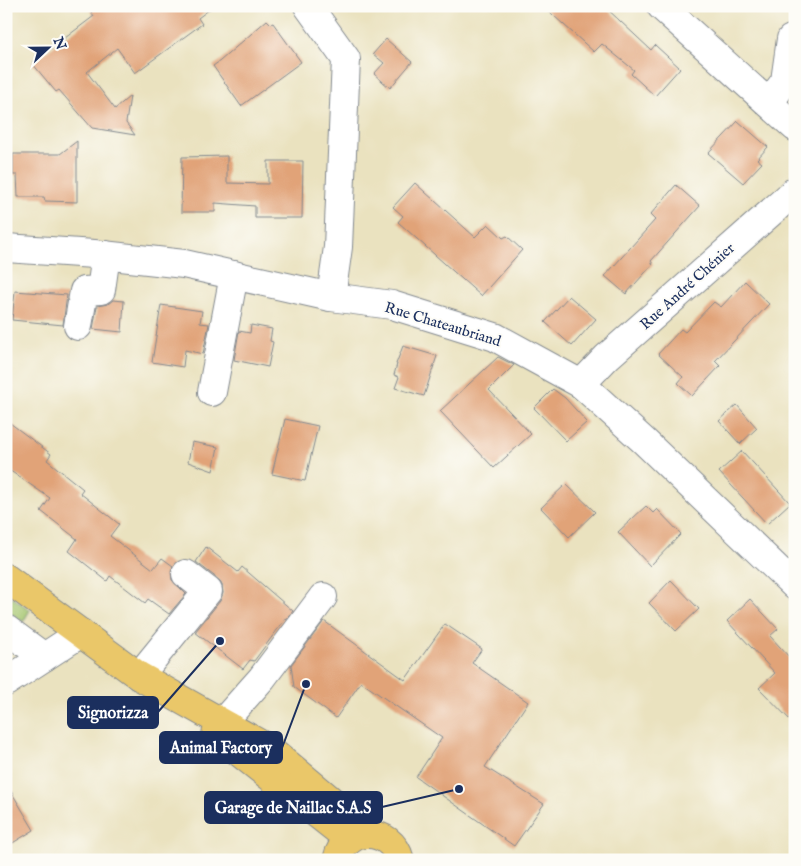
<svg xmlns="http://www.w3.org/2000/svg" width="801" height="866" font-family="'IM FELL English',serif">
	<rect width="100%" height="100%" fill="#fdfcf7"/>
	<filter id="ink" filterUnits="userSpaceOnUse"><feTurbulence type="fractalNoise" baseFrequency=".02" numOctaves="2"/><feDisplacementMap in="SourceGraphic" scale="10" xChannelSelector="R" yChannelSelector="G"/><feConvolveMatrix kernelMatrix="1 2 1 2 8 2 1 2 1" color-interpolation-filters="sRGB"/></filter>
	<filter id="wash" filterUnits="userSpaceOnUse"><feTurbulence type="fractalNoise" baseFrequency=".0096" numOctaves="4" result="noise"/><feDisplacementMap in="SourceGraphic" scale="20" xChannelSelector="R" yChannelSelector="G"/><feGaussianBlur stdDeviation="1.12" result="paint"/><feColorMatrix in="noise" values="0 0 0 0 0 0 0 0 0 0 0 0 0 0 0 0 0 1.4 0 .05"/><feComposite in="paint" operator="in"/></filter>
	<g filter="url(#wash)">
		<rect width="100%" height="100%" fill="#eae2bf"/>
		<path fill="#a4c56d" stroke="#607a66" d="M6,593L30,610L23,622L6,610Z"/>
		<g id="blocks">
			<g fill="#e1a378">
				<path d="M87,6H214L198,18L202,24L135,73L117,48L87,72L115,109L130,96L126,123L135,135L92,128L59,90L56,92L32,63L94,16Z"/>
				<path d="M543,6H604L651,50L655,45L680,68L655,96L631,74L634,70L602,44L594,52Z"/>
				<path d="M267,20L271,24L273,23L301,62L241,106L213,66L220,61Z"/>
				<path d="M386,39L412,62L390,88L374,74L384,63L373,54Z"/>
				<path d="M738,121L768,147L757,159L762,163L743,183L708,153Z"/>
				<path d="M77,141V202L45,201L44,197H18L17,175H13V154H60Z"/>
				<path d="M227,156V183L268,184V161H303L302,218H255V206L215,203V212H181L182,157Z"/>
				<path d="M415,183L475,237L488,224L503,238L507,236L522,250L481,296L398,222L403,216L393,207Z"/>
				<path d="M676,185L700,206L651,261L653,264L626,294L605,276L655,220L650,215Z"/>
				<path d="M745,281L769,304L715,361L720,366L692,396L678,383L683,377L658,354L681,329L685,332L714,302L721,307Z"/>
				<path d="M15,291L67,295L63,325L12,320Z"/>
				<path d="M569,296L596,319L572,346L545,322Z"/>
				<path d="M113,300L124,301L122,332L93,329L97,306L108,304Z"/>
				<path d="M161,305L202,311L200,323L209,324L203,354L185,350L183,367L152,362Z"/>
				<path d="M251,325L272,329L270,341L273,342L268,367L234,360L239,331L250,333Z"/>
				<path d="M403,346L437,356L424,396L395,388L399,377L394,375L397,364H396Z"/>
				<path d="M498,357L514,365L489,390L531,434L494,468L440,411Z"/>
				<path d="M553,389L565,398L587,422L566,441L534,408Z"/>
				<path d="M737,405L757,428L740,444L719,421Z"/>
				<path d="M285,419L318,426L305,481L272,474Z"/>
				<path d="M6,420L51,454L47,460L83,489L80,493L119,524L110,536L153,569L162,558L173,566L171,572L172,580L186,594L169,614L148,599L145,603L110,576L107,581L69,551L77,539L41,511L50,498L6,468Z"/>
				<path d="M192,442L218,447L213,471L188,462Z"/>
				<path d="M742,451L790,503L767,524L719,472Z"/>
				<path d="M566,484L595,512L569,537L541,508Z"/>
				<path d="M646,506L653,513L657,509L681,534L650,566L618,532Z"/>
				<path d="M206,547L238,572L242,567L293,611L286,620V618L254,661L250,660L243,669L195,632L220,601L223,593L222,585L218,579L196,562Z"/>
				<path d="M671,580L699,609L676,631L649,603Z"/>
				<path d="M750,599L778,629L770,636L790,658L795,653V725L759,688L775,673L727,621Z"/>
				<path d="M324,621L405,680L445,624L482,649L472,663L528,702L485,767L544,804L514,846L416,777L442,738L361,682L336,718L294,687L291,665Z"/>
				<path d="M6,783L34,830L6,847Z"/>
			</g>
		</g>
	</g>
	<g filter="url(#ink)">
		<use href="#blocks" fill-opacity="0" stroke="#82888e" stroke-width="1"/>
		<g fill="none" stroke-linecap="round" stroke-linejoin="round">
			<defs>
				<g id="minor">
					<path d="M308,6L346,59L338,247L331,297"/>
					<path d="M661,6L795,127"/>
					<path d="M769,103L785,81L791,39"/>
					<path d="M6,248L94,254L184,264L331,297L392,305L495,337L581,384L645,442L795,586"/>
					<path d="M78,326L84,291L101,290L106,255"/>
					<path d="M581,384L607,357L795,191"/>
					<path d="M212,392L234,275"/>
					<path d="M6,629L44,657"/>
					<path d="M139,676L208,591L186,574"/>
					<path d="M6,682L81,633"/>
					<path d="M222,723L262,678L323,597"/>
				</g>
				<g id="major">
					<path d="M6,578L139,676L271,750L371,834"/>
					<path d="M216,734L350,840"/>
					<path d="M337,860C345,825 391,826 400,860"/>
				</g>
			</defs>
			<use href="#minor" stroke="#82888e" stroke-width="30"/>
			<use href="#major" stroke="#82888e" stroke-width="30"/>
			<use href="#minor" stroke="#fff" stroke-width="28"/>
			<use href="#major" stroke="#eac769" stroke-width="28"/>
		</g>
	</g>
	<g text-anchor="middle" stroke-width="4" stroke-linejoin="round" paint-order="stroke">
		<g font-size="15" fill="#1b2f5e" stroke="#fdfcf7">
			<text transform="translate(687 286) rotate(-42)" y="5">Rue André Chénier</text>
			<text transform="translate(443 324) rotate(17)" y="5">Rue Chateaubriand</text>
		</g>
	</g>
	<path fill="none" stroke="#1b2f5e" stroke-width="2" d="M220 641L158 712M306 684L282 748M459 789L382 807"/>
	<g fill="#1b2f5e" stroke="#fdfcf7" stroke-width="2">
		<circle cx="220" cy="641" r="5"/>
		<circle cx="306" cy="684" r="5"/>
		<circle cx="459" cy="789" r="5"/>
	</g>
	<g fill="#1b2f5e" stroke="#1b2f5e" stroke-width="2">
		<rect x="68" y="697" width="90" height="31" rx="5"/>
		<rect x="160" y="732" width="122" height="31" rx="5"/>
		<rect x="205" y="792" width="177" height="31" rx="5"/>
	</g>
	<g font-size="16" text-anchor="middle" font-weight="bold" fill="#fff">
		<text x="113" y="718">Signorizza</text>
		<text x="221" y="753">Animal Factory</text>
		<text x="293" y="813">Garage de Naillac S.A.S</text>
	</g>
	<rect width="801" height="866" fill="none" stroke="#fdfcf7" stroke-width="25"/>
	<g transform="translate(48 48) rotate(68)" stroke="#fdfcf7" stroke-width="4" paint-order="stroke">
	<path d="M0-4L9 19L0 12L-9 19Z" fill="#1b2f5e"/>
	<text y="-8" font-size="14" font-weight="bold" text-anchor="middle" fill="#1b2f5e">N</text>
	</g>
</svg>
